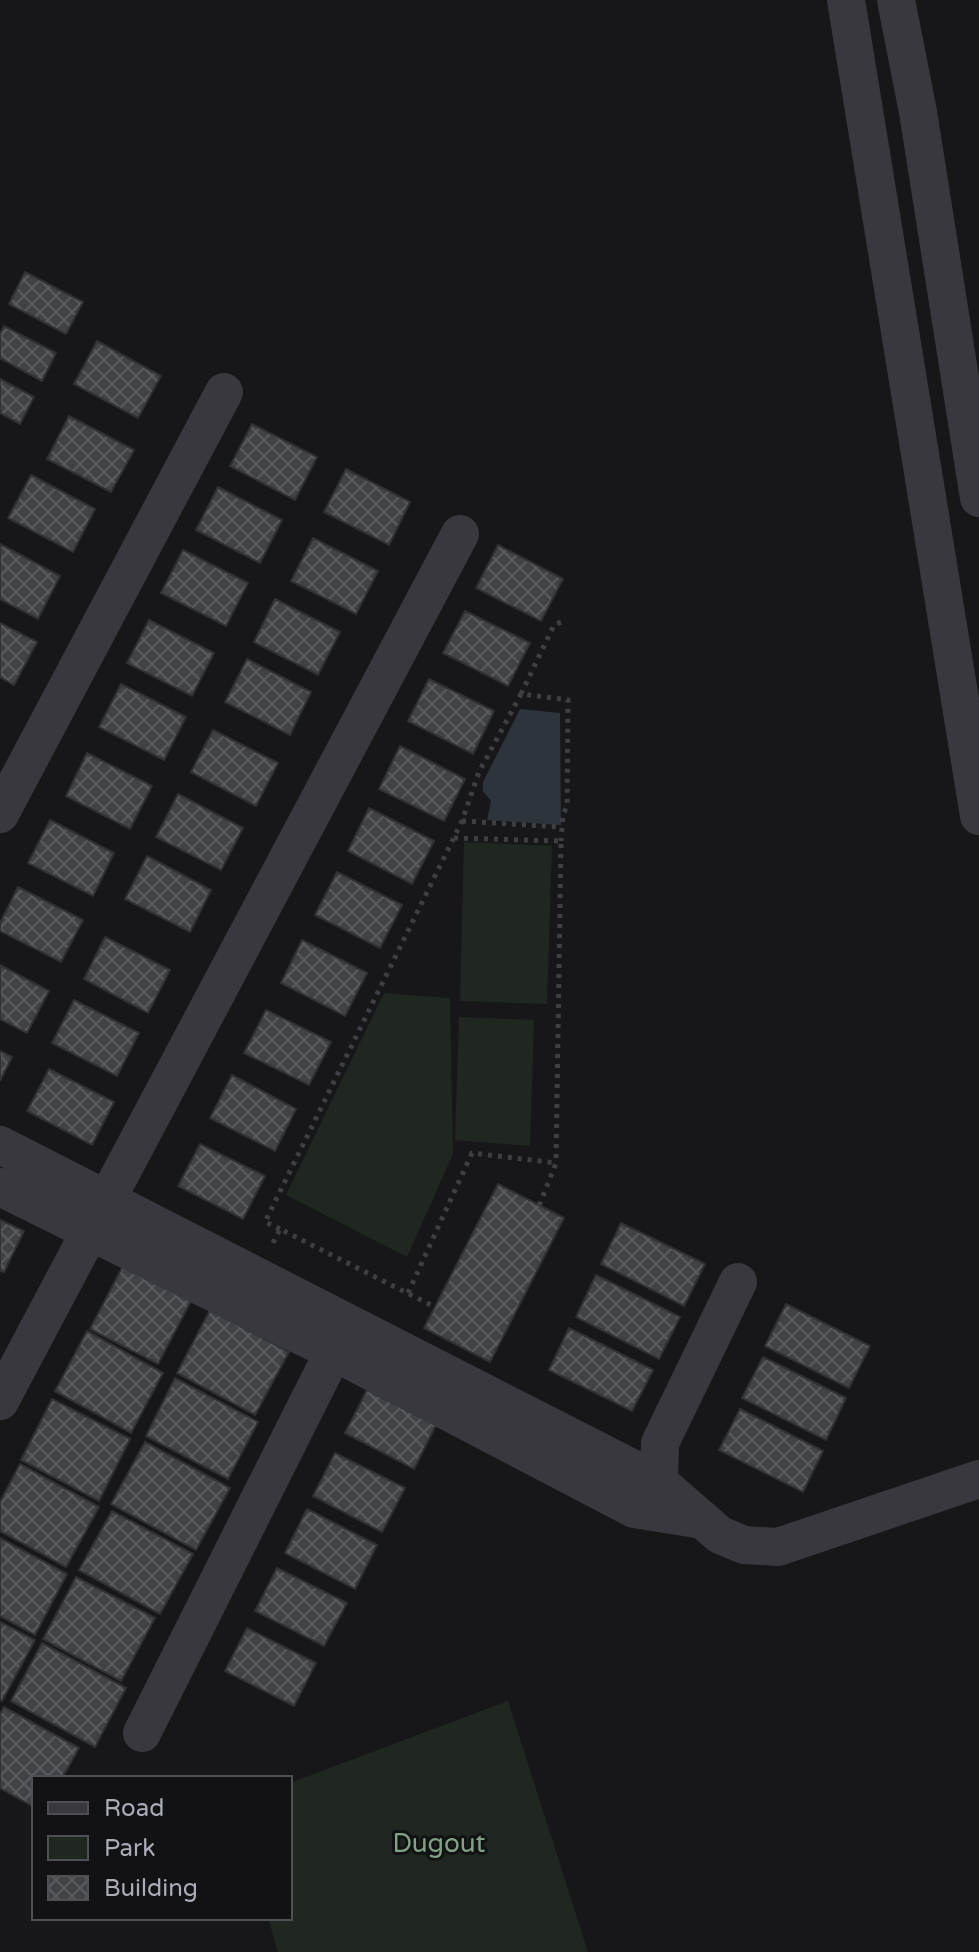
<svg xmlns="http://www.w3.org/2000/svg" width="979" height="1952" font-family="'Varela Round',sans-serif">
	<defs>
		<pattern id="building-cross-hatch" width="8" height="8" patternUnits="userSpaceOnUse" patternTransform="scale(2)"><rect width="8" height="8" fill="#414246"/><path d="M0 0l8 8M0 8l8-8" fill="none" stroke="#5a5b5f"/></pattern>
	</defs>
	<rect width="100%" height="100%" fill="#171719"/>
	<g fill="#1f2720">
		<path d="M464,842L552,846L547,1004L460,1001Z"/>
		<path d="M384,993L450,998L453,1154L407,1257L286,1195Z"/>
		<path d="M459,1017L534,1020L530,1146L455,1140Z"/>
		<path d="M508,1701L588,1952H278L268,1918H290V1783Z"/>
	</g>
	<path fill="#2d343c" d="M520,709L560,713L561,825L487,820L491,801L483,791V782Z"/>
	<g fill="url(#building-cross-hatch)" stroke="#313135" stroke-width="2">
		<path d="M25,272L83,302L66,334L9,304Z"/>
		<path d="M4,326L56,353L42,381L0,358V334Z"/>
		<path d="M97,341L161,376L138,418L74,384Z"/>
		<path d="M0,379L34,397L20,424L0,413Z"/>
		<path d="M69,416L134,450L111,492L47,459Z"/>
		<path d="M252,424L317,457L295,500L230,466Z"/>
		<path d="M346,469L410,502L389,545L324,512Z"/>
		<path d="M31,475L95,509L73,552L8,518Z"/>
		<path d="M218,487L282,520L260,563L196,530Z"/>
		<path d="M313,538L378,571L356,614L291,581Z"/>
		<path d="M0,544L60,576L38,619L0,599Z"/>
		<path d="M498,545L563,579L541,621L476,588Z"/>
		<path d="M183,550L248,583L226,626L161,593Z"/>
		<path d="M275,599L340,632L318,675L254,642Z"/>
		<path d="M465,611L530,643L508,686L443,653Z"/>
		<path d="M149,620L214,653L192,696L127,663Z"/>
		<path d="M0,623L37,642L14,685L0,677Z"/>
		<path d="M247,659L311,692L290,735L225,702Z"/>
		<path d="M429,679L494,711L473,754L408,721Z"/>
		<path d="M121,684L186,717L164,760L99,727Z"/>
		<path d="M213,730L278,763L256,806L191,772Z"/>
		<path d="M400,746L465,779L444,821L379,789Z"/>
		<path d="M87,753L152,786L130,829L66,796Z"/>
		<path d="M178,794L243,828L221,870L156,837Z"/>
		<path d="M369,808L434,841L412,884L348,851Z"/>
		<path d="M50,820L114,853L93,896L28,863Z"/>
		<path d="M147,856L211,890L190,932L125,899Z"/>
		<path d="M337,872L402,905L380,948L315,915Z"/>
		<path d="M18,887L83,920L61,962L0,931V923Z"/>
		<path d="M105,937L170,970L148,1013L84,979Z"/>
		<path d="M302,940L367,973L345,1016L281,983Z"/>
		<path d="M0,965L49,991L27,1033L0,1019Z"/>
		<path d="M74,1000L139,1033L117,1076L52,1043Z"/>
		<path d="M266,1010L331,1042L309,1085L244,1053Z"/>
		<path d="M0,1051L12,1057L0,1081Z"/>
		<path d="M49,1069L114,1102L92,1145L27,1111Z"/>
		<path d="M232,1075L296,1109L275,1151L210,1118Z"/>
		<path d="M200,1144L265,1176L243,1219L178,1186Z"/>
		<path d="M498,1184L564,1218L490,1362L424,1328Z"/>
		<path d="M0,1220L24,1231L4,1272L0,1271Z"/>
		<path d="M621,1223L705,1264L684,1306L601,1264Z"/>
		<path d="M124,1264L192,1299L158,1364L90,1329Z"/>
		<path d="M596,1275L680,1317L659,1359L576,1317Z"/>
		<path d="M786,1304L870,1346L849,1388L765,1346Z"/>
		<path d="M210,1310L289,1352L255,1415L177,1373Z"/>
		<path d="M569,1328L653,1370L632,1411L549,1370Z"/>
		<path d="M87,1331L163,1373L131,1433L55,1391Z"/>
		<path d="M763,1357L846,1398L826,1440L742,1398Z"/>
		<path d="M175,1378L258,1422L228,1479L146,1436Z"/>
		<path d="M367,1390L436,1425L414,1469L345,1433Z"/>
		<path d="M52,1399L130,1439L99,1501L21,1460Z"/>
		<path d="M740,1409L823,1451L803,1492L719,1450Z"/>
		<path d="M145,1442L230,1488L196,1550L111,1504Z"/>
		<path d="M335,1453L405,1488L382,1532L313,1496Z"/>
		<path d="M20,1464L99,1507L66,1567L0,1531V1502Z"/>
		<path d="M307,1509L377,1545L355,1589L285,1553Z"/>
		<path d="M112,1511L193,1554L160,1614L79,1570Z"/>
		<path d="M0,1538L67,1574L35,1635L0,1616Z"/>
		<path d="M277,1568L347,1603L324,1646L255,1611Z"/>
		<path d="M76,1577L155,1618L121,1681L43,1639Z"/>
		<path d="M0,1622L35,1640L2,1701L0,1700Z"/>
		<path d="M247,1628L316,1663L294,1706L225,1671Z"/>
		<path d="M42,1643L126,1688L95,1747L11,1701Z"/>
		<path d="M4,1707L79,1748L62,1778H34V1807L0,1788V1714Z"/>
	</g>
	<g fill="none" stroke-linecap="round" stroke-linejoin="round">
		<g stroke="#3e3f45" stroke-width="5" stroke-dasharray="4 6" stroke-linecap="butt">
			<path d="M521,694L554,625L566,620"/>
			<path d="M462,821L562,827"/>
			<path d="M454,838L561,841L556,1163"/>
			<path d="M280,1229L265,1222L462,821L479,772L521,694L568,700L567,806L563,815L561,841"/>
			<path d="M273,1243L280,1229L435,1307"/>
			<path d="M408,1293L472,1153L556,1163L539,1206"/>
		</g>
		<g stroke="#38383e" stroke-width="38">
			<path d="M846,0L979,816"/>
			<path d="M896,0L918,112L979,498"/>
			<path d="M0,814L224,392"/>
			<path d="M0,1145L659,1482L720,1535L744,1545L778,1547L979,1479"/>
			<path d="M0,1187L332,1351L634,1509L703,1520"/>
			<path d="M0,1401L460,534"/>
			<path d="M659,1482L660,1443L738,1282"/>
			<path d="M142,1733L345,1329"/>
		</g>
	</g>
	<g text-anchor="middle" stroke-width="6" stroke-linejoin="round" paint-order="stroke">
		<g font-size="26" fill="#80a385" stroke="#121214">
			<text x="439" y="1852">Dugout</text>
		</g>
	</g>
	<rect x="32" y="1776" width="260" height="144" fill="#121214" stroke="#4e5056" stroke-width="2"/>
	<rect x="48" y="1802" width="40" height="12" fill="#38383e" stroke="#4e5056" stroke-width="2"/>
	<text x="104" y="1816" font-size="24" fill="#a9adb8">Road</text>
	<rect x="48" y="1836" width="40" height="24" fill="#1f2720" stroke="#4e5056" stroke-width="2"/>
	<text x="104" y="1856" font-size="24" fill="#a9adb8">Park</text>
	<rect x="48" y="1876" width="40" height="24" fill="url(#building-cross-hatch)" stroke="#4e5056" stroke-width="2"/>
	<text x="104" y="1896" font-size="24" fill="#a9adb8">Building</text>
</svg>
